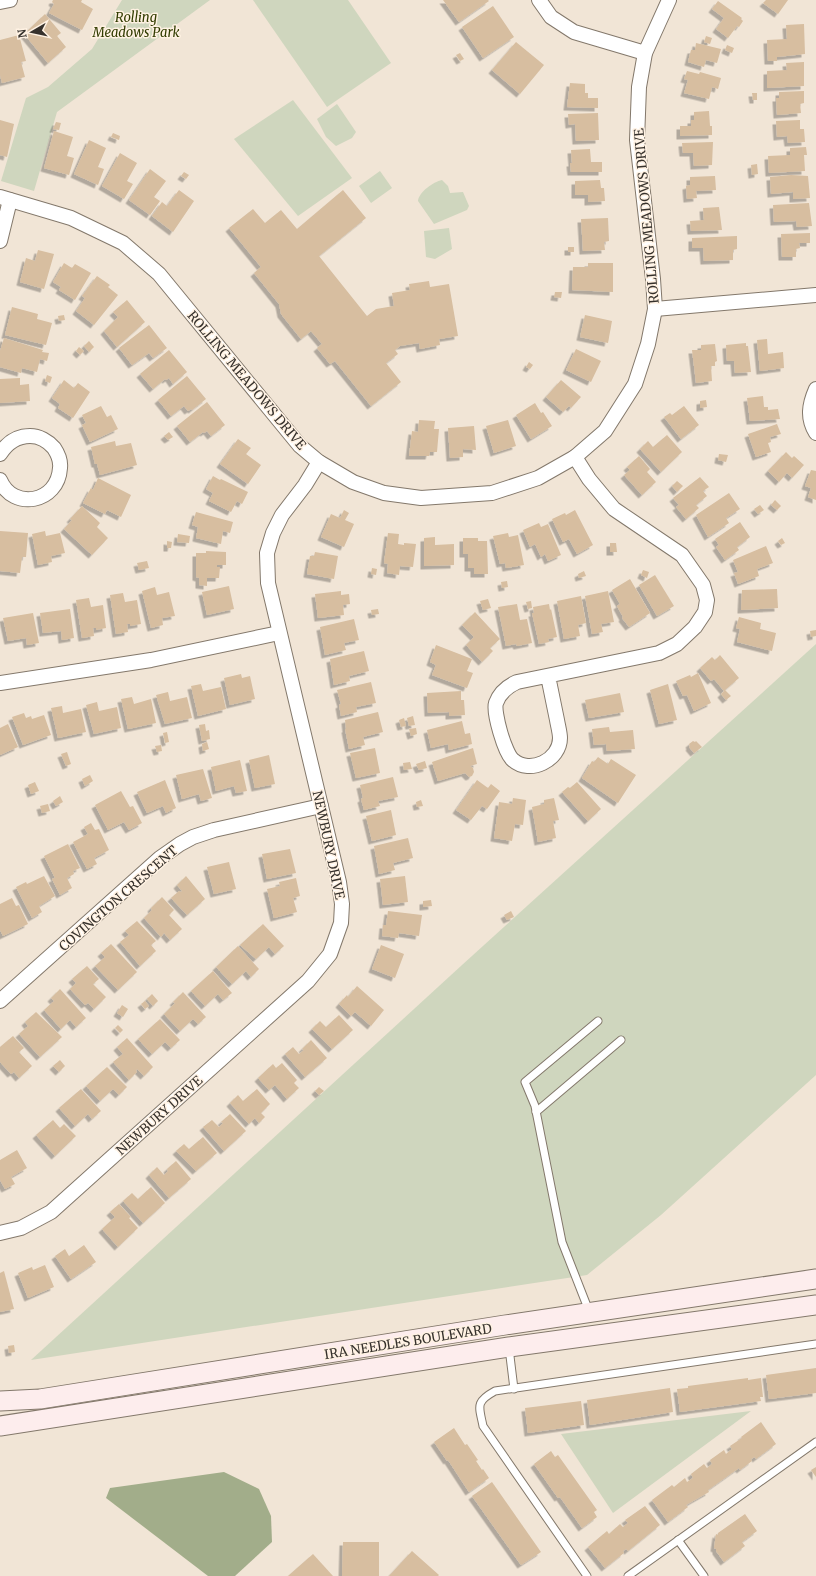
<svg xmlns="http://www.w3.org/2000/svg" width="816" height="1576" font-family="Merriweather,serif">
	<defs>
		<filter id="shadow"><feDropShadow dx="-3.5" dy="3.5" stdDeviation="0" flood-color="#0004"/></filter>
	</defs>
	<rect width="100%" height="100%" fill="#f1e5d6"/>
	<g fill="#cfd6be">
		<path d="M122,0H210L57,112L34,191L1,181L26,98L48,87L92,49Z"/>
		<path d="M253,0H348L391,63L327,107Z"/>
		<path d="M293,100L352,178L298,216L234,139Z"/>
		<path d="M337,104L356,132L352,138L336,146L326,137L317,119Z"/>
		<path d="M380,171L392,188L371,203L359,186Z"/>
		<path d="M442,180L448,186L450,193L463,192L469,206L467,210L434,224L418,201C419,192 433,182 442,180Z"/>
		<path d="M449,228L452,249L435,259L426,257L424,231Z"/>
		<path d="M816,644V1075L661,1215L587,1275L31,1360L462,965Z"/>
		<path d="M751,1411L613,1513L561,1434Z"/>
	</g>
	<path fill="#a2ad8a" d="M224,1472L259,1489L271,1516L272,1542L235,1576H208L106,1498L110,1488Z"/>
	<g fill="#d7bea0" filter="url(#shadow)">
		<path d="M53,0H82L81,2L93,9L82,30L49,13L54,4L52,2Z"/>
		<path d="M443,0H488L489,1L459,22Z"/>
		<path d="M766,0H788L778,14L763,3Z"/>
		<path d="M718,1L742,18L741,19L743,21L739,27L737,26L728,38L716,29L724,18L712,9Z"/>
		<path d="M493,6L514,37L483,58L462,27Z"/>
		<path d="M45,14L61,33L57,36L66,47L48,63L24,34Z"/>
		<path d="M804,24L805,54L777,57V61H768L767,40L787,39L786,25Z"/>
		<path d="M19,35L26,61L21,62L25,77L2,83L0,75V40Z"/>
		<path d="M706,36L712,38L710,44L704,42Z"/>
		<path d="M516,42L544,65L520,94L492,70Z"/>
		<path d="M696,43L721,49L717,63L706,60L704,67L688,62L691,50H695Z"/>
		<path d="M727,45L734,48L732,53L725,50Z"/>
		<path d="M460,53L464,59L460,61L456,55Z"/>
		<path d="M804,62V86L767,88V71L787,70L786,63Z"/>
		<path d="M687,71L699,74L700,72L721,78L718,89L712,87L709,99L684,93L688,80L684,79Z"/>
		<path d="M570,83L585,84V93H588V98H598V108L567,107Z"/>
		<path d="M804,91V103L800,104L801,113L777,115L776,98H779V92Z"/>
		<path d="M752,93H757V100H753Z"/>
		<path d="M709,111L710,126H712V135L680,136V126H691V120H694V112Z"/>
		<path d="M598,113L599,140L576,141L575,124L569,125L568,114Z"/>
		<path d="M0,120L14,124L7,157L0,155Z"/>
		<path d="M800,120V129H804L805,142L788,143L787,136L777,137L776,121Z"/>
		<path d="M56,122L61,123L59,130L53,129Z"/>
		<path d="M54,131L73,137L67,156L74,158L69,175L44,168Z"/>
		<path d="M113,133L120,136L119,140L111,137Z"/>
		<path d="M89,140L106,148L98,167L104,169L98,185L74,174Z"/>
		<path d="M713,142L712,165L694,166L693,153H683L682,143Z"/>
		<path d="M806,147L807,155H804L805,171L769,173L768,156L790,155V148Z"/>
		<path d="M590,149L591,162H602V172H571L570,163H572L571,150Z"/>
		<path d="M120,153L137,163L127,181L133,184L124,199L102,186Z"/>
		<path d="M757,164L758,174L752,175L751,165Z"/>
		<path d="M150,169L166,181L154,197L160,201L150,215L129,200Z"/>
		<path d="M184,172L189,175L186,179L181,176Z"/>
		<path d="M791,175L808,176L810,198L793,199V192L771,194L770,177Z"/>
		<path d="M715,176L716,190L696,191L697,198L687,199L686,186L690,185V177Z"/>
		<path d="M600,180L601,188H604L605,201L588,202V195H575V181Z"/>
		<path d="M179,190L194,201L173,232L152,216L162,202L167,206Z"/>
		<path d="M343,190L366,218L319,256L367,316L376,309L394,306L392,293L410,290L409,284L429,281L430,287L449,284L458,336L439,339L440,345L420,349L419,343L400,346L395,350L398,354L386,363L401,382L371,406L335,361L330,364L317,348L322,344L311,331L301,339L281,314L279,304L254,273L261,267L229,228L253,209L265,223L281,210L297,229Z"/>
		<path d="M809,203L812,226L797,227L796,221L774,222L773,205Z"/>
		<path d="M719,207L722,230L691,231L690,221L704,220L703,208Z"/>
		<path d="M608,218L609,241L604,242L605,250L583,251L581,219Z"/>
		<path d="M810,233V243H799L800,248L796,249V257H782L781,234Z"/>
		<path d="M737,236V249L733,250V260L704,261L703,248H692V238Z"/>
		<rect x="568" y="247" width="6" height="5"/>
		<path d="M38,250L54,254L44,289L20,282L26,258L35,261Z"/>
		<path d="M64,263L72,268L75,264L91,273L75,300L59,290L61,287L53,282Z"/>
		<path d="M588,263H613V292L572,290L573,267H588Z"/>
		<path d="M97,276L110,285L108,287L118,295L94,325L76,311L85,298L82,296Z"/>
		<path d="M555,292H562L561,298L554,297Z"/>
		<path d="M127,300L145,322L117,347L104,331L118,317L113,312Z"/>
		<path d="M12,307L38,314L37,319L52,323L46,345L5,335Z"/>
		<path d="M64,315L65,320L59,321L58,316Z"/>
		<path d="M585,315L612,321L608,343L580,337Z"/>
		<path d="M149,325L167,348L153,358L149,353L132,365L119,348Z"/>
		<path d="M4,338L43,350L42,352L49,353L47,361L40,359L37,372L22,368L21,373L0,367V351Z"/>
		<path d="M767,339L768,354L783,352L784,368L760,371L757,340Z"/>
		<path d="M89,341L94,347L89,352L84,346Z"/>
		<path d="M746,343V346H748L751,372L735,373L734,361H727L726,345Z"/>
		<path d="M715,344L717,361L715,362V366H711L712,381L696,383L692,350H701V345Z"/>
		<path d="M79,347L84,351L80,355L76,351Z"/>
		<path d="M576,349L601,361L591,382L566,370Z"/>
		<path d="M169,350L187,372L173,384L169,378L166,380L165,379L153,389L140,374Z"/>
		<path d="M529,362L533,365L530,369L526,367Z"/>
		<path d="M47,375L52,377L50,383L45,381Z"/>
		<path d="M187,376L206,399L192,410L191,409L188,411L184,406L171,416L158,400Z"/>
		<path d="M20,378V385L29,384L30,401L0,403V379Z"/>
		<path d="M64,380L74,388L78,383L90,392L73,418L58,408L60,404L52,398Z"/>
		<path d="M561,380L581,397L571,408L569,406L563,412L546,397Z"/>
		<path d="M763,396L764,407H768V410L778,409L780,419L750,421L747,398Z"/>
		<path d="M706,400L707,407L700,408V401Z"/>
		<path d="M207,402L225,425L211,436L207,431L204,433L203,432L190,442L177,426Z"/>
		<path d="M535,403L541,413L543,412L552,426L531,439L516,415Z"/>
		<path d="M101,406L107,417L111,415L118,429L90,442L82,425L86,423L82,415Z"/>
		<path d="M684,406L699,425L681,439L664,417L670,413L672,415Z"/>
		<path d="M419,420L435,421L434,429H439L437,452H430L429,456H409L412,431L418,432Z"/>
		<path d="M508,420L516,446L494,453L486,426Z"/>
		<path d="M777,424L781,434L770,437L771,442L768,443L771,452L756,457L748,434Z"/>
		<path d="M474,426L476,450L463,449V457L450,458L448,428Z"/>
		<path d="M169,432L173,437L168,440L164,436Z"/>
		<path d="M667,435L682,452L661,472L640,449L648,441L653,447Z"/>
		<path d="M238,439L251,448L246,454L261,465L248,484L220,464Z"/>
		<path d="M115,441L116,446L131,443L137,465L100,475L97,464H95L91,447Z"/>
		<path d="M786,452L792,458L794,456L804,465L792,478L787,473L779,482L768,471Z"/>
		<path d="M719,454L728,455L726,462L718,460Z"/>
		<path d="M639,456L650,469L647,472L656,482L642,495L624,475L630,470L627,467Z"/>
		<path d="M811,470L816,471V500L808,497L811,488L805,486Z"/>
		<path d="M213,476L220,480L221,479L248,492L242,504L237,501L231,512L209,501L213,493L206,489Z"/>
		<path d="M700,477L709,487L703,491L707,496L696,505L699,508L686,519L676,507L679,505L673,498Z"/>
		<path d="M98,478L131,495L121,517L107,510L105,514L83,503L91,488L93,490Z"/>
		<path d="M677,481L683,486L677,492L672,486Z"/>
		<path d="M729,493L740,509L726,518L729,523L708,537L696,515Z"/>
		<path d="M775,500L781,506L777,510L771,505Z"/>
		<path d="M760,505L764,510L758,514L754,509Z"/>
		<path d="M82,506L100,523L97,527L108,538L92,555L64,529L72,520L70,519Z"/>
		<path d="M344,510L349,513L345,520L354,524L344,547L321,537L331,514L340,518Z"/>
		<path d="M575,510L593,545L577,554L569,539L563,542L552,519L565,513L566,515Z"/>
		<path d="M196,512L233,522L230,533L223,531L221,544L196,538L198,527L192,525Z"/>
		<path d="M740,522L750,537L737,547L739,550L725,560L716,547L719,545L715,539Z"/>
		<path d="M539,523L541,527L548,524L561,555L548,561L545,554L541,557L535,544L530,547L523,530Z"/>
		<path d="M0,531L28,533L26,557H22L20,573L0,571Z"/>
		<path d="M45,531L46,536L60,533L65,553L51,556L52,562L38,565L32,534Z"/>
		<path d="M388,533L399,534L398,544L404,545V543L416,544L413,567L400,566L399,575L387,573L388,564L384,563Z"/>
		<path d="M508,533L509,537L518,535L524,565L506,568L505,563L500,564L493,536Z"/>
		<path d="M178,534L190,536L189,543L177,542Z"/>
		<path d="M435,537V545L454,544V565L424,566V538Z"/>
		<path d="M463,538H478V541H487L488,574H474V568H468V554H463Z"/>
		<path d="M782,538L785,543L781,545L778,541Z"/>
		<path d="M167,541L172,542L171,548H167Z"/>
		<path d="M610,543H616L617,552H610Z"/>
		<path d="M766,546L773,563L757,569L759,576L738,584L734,573L738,572L733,560Z"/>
		<path d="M206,551L226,552V565H217V567H220L219,578H207V586L199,585V578L196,577V553H206Z"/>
		<path d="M315,552L338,556L334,579L307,574L310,556H314Z"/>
		<path d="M147,561L149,568L139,570L137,563Z"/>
		<path d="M372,568L377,569L376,575L371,574Z"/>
		<path d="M643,570L649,572L647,578L641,575Z"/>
		<path d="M584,571L586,576L579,578L578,574Z"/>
		<path d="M655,575L674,606L657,616L639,585Z"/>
		<path d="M630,579L650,613L629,627L622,618L623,617L617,606L620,604L612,590Z"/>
		<path d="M507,581L508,587L502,588L501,582Z"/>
		<path d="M229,586L234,609L207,615L202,592Z"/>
		<path d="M155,587L157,595L169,592L175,616L162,618L163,625L151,628L142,591Z"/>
		<path d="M777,589L778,608L741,610L742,590Z"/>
		<path d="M341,591V595L349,594L350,604L343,605L344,615L318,618L315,594Z"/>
		<path d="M608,591L614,622L601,624L603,632L592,634L585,596Z"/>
		<path d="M123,593L125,602L137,600L141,624L130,626V624H127L128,632L116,634L110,595Z"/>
		<path d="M581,596L586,623L578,625L580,636L564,639L557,601Z"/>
		<path d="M89,598L91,607L103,605L106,628L96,630V628H93L94,636L82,638L76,600Z"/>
		<path d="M488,599L491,608L483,610L480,601Z"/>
		<path d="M531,601L532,608L528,609L526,602Z"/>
		<path d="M517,604L520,620L527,619L532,643L517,646L516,644L506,646L498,607Z"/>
		<path d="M549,604L550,610L551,609L557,637L548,639L549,642L539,644L532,613H534L533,607Z"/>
		<path d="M70,609L74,638L62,640L61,631L43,633L40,613Z"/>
		<path d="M378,609L379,614L372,615L371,610Z"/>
		<path d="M475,612L500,639L490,648L493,651L482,662L466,645L474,637L462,625Z"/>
		<path d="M33,613L39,643L27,645L26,638L8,641L3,618Z"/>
		<path d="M739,617L761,623L760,629L776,633L772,651L737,642L740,629L736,628Z"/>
		<path d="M354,619L359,640L344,643L346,650L325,655L320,627Z"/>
		<path d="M816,630V636L811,637L810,631Z"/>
		<path d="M436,645L472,659L467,671L473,673L467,688L432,675L436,665L430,662Z"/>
		<path d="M364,651L369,671L349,676L350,681L334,685L330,659Z"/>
		<path d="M720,655L739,678L725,690L731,696L726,700L721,694L724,691L714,679L711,681L700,668L712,657L715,660Z"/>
		<path d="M698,673L711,703L694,711L687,695L683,696L676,681L690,675L691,677Z"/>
		<path d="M241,674L242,678L250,676L255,699L230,705L224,678Z"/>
		<path d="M371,682L376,703L356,707L357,712L341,716L339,705L341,704L337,690Z"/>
		<path d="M201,684L203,691L221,687L226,709L198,716L191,686Z"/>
		<path d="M668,684L677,720L659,724L650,690Z"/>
		<path d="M461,691V700H464L465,715L449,716V712L428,713L427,693Z"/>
		<path d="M168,692L170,701L187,697L192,718L165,724L156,695Z"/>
		<path d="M620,693L624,712L589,718L585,700Z"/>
		<path d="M132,697L134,704L151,699L156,723L128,729L121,699Z"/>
		<path d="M97,702L99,711L117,707L121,728L94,734L86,705Z"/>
		<path d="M62,706L63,713L81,709L86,732L58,738L51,708Z"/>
		<path d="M378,712L383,732L363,737L365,745L349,749L345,729H346L345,720Z"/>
		<path d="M24,713L26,718L31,716L32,719L44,715L51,735L23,745L12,717Z"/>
		<path d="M413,716L415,725L409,726L407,718Z"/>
		<path d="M404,718L406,726L401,727L399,720Z"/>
		<path d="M462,721L465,734L470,733L472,744L449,750L448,744L431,748L427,730Z"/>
		<path d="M8,724L18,747L0,755V728Z"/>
		<path d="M205,724L206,731L209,730L210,739L202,741L199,725Z"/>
		<path d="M609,727L610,732L633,730L635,749L607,751L606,744L594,745L592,729Z"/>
		<path d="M416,728L417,734L411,736L409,729Z"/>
		<path d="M167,732L169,742L165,743L163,733Z"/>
		<path d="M693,741L695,742L696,741L702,747L694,753L689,747L690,746L689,744Z"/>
		<path d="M207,742L209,749L203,751L202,744Z"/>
		<path d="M161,745L162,751L157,752L155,746Z"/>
		<path d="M375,748L380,773L356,778L350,753Z"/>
		<path d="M473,748L477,764L470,766L473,768L474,772L472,776L469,777L465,773L438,781L432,762Z"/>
		<path d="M67,752L71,764L66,766L61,754Z"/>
		<path d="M269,755L275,784L255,788L249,760Z"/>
		<path d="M598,757L608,764L611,759L636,775L618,803L582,778L592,761L594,762Z"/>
		<path d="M240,760L247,791L236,793L234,786L216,791L211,767Z"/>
		<path d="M425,761L427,768L419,770L416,764Z"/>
		<path d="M410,762L412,769L404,770L403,763Z"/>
		<path d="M203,769L212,798L201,801L199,794L182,799L176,775Z"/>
		<path d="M90,775L93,781L85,786L82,779Z"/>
		<path d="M393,777L398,797L378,801L380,806L364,810L361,799L363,798L360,785Z"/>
		<path d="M165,780L176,808L166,813L163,806L147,813L137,792Z"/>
		<path d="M477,780L488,788L491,784L500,791L487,809L482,806L471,820L456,810Z"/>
		<path d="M35,782L39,791L31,794L28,785Z"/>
		<path d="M577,782L601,809L588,821L562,792L568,787L570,788Z"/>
		<path d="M121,791L130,807L133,806L142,823L129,830L124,822L108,830L95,805Z"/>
		<path d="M60,796L63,802L56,806L53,801Z"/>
		<path d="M513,798L526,800L523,825L515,824L512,841L494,838L499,802L512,804Z"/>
		<path d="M554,798L559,820L553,821L556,838L538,842L532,807L544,804V800Z"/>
		<path d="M421,800L423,806L417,807L416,802Z"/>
		<path d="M48,804L50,811L42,813L40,806Z"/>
		<path d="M391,810L396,835L372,841L366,816Z"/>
		<path d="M91,823L95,830L99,829L109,850L94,858L97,864L87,869L73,842L88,834L84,827Z"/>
		<path d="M408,838L413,858L393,863L395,870L379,874L374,846Z"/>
		<path d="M68,844L80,868L73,871L74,874L67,878L72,888L60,895L52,879L55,878L44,856Z"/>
		<path d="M290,849L296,873L267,879L262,854Z"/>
		<path d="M229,862L236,889L214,894L207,867Z"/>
		<path d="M44,876L55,896L39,906L42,912L32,918L16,887L26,882L27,884Z"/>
		<path d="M186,876L205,899L187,915L171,898L179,891L181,892L182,891L177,885Z"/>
		<path d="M405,876L408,902L383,905L380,879Z"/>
		<path d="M296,878L300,896L293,898L297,912L274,918L267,889L280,886L279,882Z"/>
		<path d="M162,897L174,910L169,915L182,929L170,940L164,933L161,937L144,918L152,910L151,908Z"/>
		<path d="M12,898L16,906L19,905L28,924L3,936L0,930V904Z"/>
		<path d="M431,900L432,906L423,907V901Z"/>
		<path d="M388,911L422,915L419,936L399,933L398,938L382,936L383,925H386Z"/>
		<path d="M511,911L514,917L507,920L504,915Z"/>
		<path d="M137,921L156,941L151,945L156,951L140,966L120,942L129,935L125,931Z"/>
		<path d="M263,924L284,946L275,954L269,947L256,959L240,945Z"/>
		<path d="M111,944L137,972L118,990L95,966L105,957L101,953Z"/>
		<path d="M381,945L404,954L395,978L372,969Z"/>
		<path d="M238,946L259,969L251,977L246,971L232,984L216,967Z"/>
		<path d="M87,966L99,979L93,984L106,997L94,1009L88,1003L85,1005L70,989L76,983L72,979Z"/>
		<path d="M213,971L232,993L223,1000L218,994L205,1006L191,991Z"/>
		<path d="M357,986L384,1010L371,1026L355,1012L351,1016L339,1004L347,995L348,997Z"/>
		<path d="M60,989L86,1018L76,1027L70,1020L61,1029L44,1010L54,1001L51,998Z"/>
		<path d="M183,992L206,1017L198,1024L193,1019L180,1031L164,1014L175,1003L173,1002Z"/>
		<path d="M152,994L158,1001L153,1006L147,999Z"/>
		<path d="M145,1001L149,1006L145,1009L141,1004Z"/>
		<path d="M122,1005L128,1009L123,1017L117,1013Z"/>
		<path d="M36,1012L62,1037L40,1057L19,1034L28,1026L25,1022Z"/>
		<path d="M339,1015L353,1030L332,1049L312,1029L320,1021L326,1027Z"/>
		<path d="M160,1019L180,1040L171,1048L165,1042L152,1054L138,1039Z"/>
		<path d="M118,1025L123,1030L120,1033L115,1028Z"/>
		<path d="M13,1036L24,1048L19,1052L32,1066L19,1078L14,1072L11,1074L0,1062V1047Z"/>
		<path d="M127,1038L153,1067L144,1076L137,1069L136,1071L137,1072L129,1080L113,1062L123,1054L117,1047Z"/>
		<path d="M311,1040L327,1058L305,1077L285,1054L293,1047L299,1054L304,1050L302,1049Z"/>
		<path d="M60,1060L65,1066L59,1072L53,1066Z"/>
		<path d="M282,1063L297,1080L294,1083L299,1088L287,1099L275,1085L269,1090L258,1078L273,1064L276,1068Z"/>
		<path d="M107,1067L127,1087L119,1095L113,1089L100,1101L86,1086Z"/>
		<path d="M319,1087L324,1091L319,1095L315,1091Z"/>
		<path d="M81,1089L101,1111L92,1119L88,1114L75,1126L59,1108Z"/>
		<path d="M257,1089L270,1104L261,1113L265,1117L259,1123L255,1118L249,1124L230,1103L238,1095L243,1101Z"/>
		<path d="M230,1114L246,1131L224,1151L203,1127L212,1120L219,1127L223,1123L221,1122Z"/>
		<path d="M53,1120L60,1128L64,1124L76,1136L55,1156L36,1135Z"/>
		<path d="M203,1137L217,1153L196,1171L176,1151L184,1144L189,1149Z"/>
		<path d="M17,1150L27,1168L11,1177L15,1184L5,1189L0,1180V1160Z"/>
		<path d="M176,1161L191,1179L169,1198L149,1175L157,1167L164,1175L168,1171L167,1169Z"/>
		<path d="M151,1187L165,1203L143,1223L123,1201L132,1193L138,1199Z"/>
		<path d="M119,1204L131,1217L129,1218L138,1228L118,1247L102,1229L115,1217L110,1212Z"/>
		<path d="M84,1245L96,1262L71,1279L55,1256L65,1249L69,1256Z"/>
		<path d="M45,1265L54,1287L28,1298L18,1273L32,1267L33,1270Z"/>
		<path d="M4,1271L14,1309L0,1312V1273Z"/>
		<path d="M14,1345L15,1352L9,1353L8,1346Z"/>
		<path d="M816,1368V1393L769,1399L766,1375Z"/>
		<path d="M748,1378V1380L761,1378L763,1397H760L761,1401L680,1412L677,1389L688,1388V1386Z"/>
		<path d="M670,1388L673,1412L590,1425L587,1400Z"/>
		<path d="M581,1401L584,1425L528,1433L525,1408Z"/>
		<path d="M761,1422L776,1444L756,1459L755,1457L751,1459L752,1461L740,1470L739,1468L708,1490L709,1492L686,1505L688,1507L668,1522L652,1500L672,1485L674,1487L685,1478L687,1482L693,1478L691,1474L704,1464L707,1468L712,1464L710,1460L724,1450L726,1454L732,1449L730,1446L742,1438L741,1437Z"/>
		<path d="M454,1428L465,1445L467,1444L478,1460L476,1461L482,1470L483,1469L489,1478L469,1492L448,1460L447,1461L434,1442Z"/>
		<path d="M551,1451L555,1457L558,1455L597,1510L594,1512L597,1517L582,1528L560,1497L558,1498L534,1464Z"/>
		<path d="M816,1467V1477L811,1470Z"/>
		<path d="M492,1482L541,1552L521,1565L472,1496Z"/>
		<path d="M645,1506L660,1525L628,1551L626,1549L623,1551L624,1553L605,1568L588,1547L607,1531L609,1534L620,1524L623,1527L628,1523L625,1520Z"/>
		<path d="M745,1514L757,1531L742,1542L745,1546L724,1562L716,1551V1549L714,1548L716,1534L718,1535V1533Z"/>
		<path d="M343,1542H379V1576H342Z"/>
		<path d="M412,1551L439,1575L438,1576H389Z"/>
		<path d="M313,1554L333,1576H288Z"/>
	</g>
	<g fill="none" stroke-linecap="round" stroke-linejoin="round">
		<defs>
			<g id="service">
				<path d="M536,1112L621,1040"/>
				<path d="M589,1311L562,1242L535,1106L525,1082L598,1021"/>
				<path d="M509,1348L514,1389"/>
				<path d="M678,1540L704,1576"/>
				<path d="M587,1576L483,1426C479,1406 475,1402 495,1391L816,1344"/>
				<path d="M628,1576L816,1442"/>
			</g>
			<g id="minor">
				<path d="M539,0L551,17L574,32L645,53"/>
				<path d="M0,2L10,0"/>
				<path d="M0,197L71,218L123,243L159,274L300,446L319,462L353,482L384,493L421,498L492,493L538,478L575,457L605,431L635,384L648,344L655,309L653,279L637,140L639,87L645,53L669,0"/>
				<path d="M0,241L10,200"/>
				<path d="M655,309L816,295"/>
				<path d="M816,389C809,405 807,418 816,433"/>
				<path d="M0,454C7,443 16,436 30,436C39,436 48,441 54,448C58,454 61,460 60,468C58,503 13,511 0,480"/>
				<path d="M548,676C551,690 554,705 557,720C558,726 560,733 560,738C560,760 530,775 513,760C505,754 493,712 496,703C500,692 508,686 517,682L659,653L677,644L695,627L705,612L707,600L703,585L682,555L614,509L589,479L575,457"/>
				<path d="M0,683L151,660L279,633"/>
				<path d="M0,1001L160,858L180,844L193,837L214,830L321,806"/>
				<path d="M0,1233L21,1228L51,1212L308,981L330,954L341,923L342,904L339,882L268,583L267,553L273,533L282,515L305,485L319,462"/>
			</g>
			<g id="secondary">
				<path d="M0,1401L40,1399L505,1325L816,1279"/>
				<path d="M0,1426L509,1347L816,1305"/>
			</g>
		</defs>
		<use href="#service" stroke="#83786b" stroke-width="9"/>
		<use href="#minor" stroke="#83786b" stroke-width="16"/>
		<use href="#secondary" stroke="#83786b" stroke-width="21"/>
		<use href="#service" stroke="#fff" stroke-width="7"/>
		<use href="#minor" stroke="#fff" stroke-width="14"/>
		<use href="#secondary" stroke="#fdeded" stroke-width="19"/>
	</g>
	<g text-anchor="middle" stroke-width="3" stroke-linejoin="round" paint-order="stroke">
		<g font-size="13" font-style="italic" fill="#313c00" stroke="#fff2e3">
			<text x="136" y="22">Rolling<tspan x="136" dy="15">Meadows Park</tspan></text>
		</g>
		<g font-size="13" fill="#36312c" stroke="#fff2e3">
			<text transform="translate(646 216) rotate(-95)" y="5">ROLLING MEADOWS DRIVE</text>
			<text transform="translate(247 380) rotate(50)" y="5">ROLLING MEADOWS DRIVE</text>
			<text transform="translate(329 845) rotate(78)" y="5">NEWBURY DRIVE</text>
			<text transform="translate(118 898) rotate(-41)" y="5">COVINGTON CRESCENT</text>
			<text transform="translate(159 1115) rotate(-42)" y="5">NEWBURY DRIVE</text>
			<text transform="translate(408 1341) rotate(-9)" y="5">IRA NEEDLES BOULEVARD</text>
		</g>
	</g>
	<g transform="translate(32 32) rotate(261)" stroke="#fff2e3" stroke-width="3" paint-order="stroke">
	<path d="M0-3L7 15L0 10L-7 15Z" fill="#36312c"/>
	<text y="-6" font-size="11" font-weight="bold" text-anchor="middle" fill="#36312c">N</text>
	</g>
</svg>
